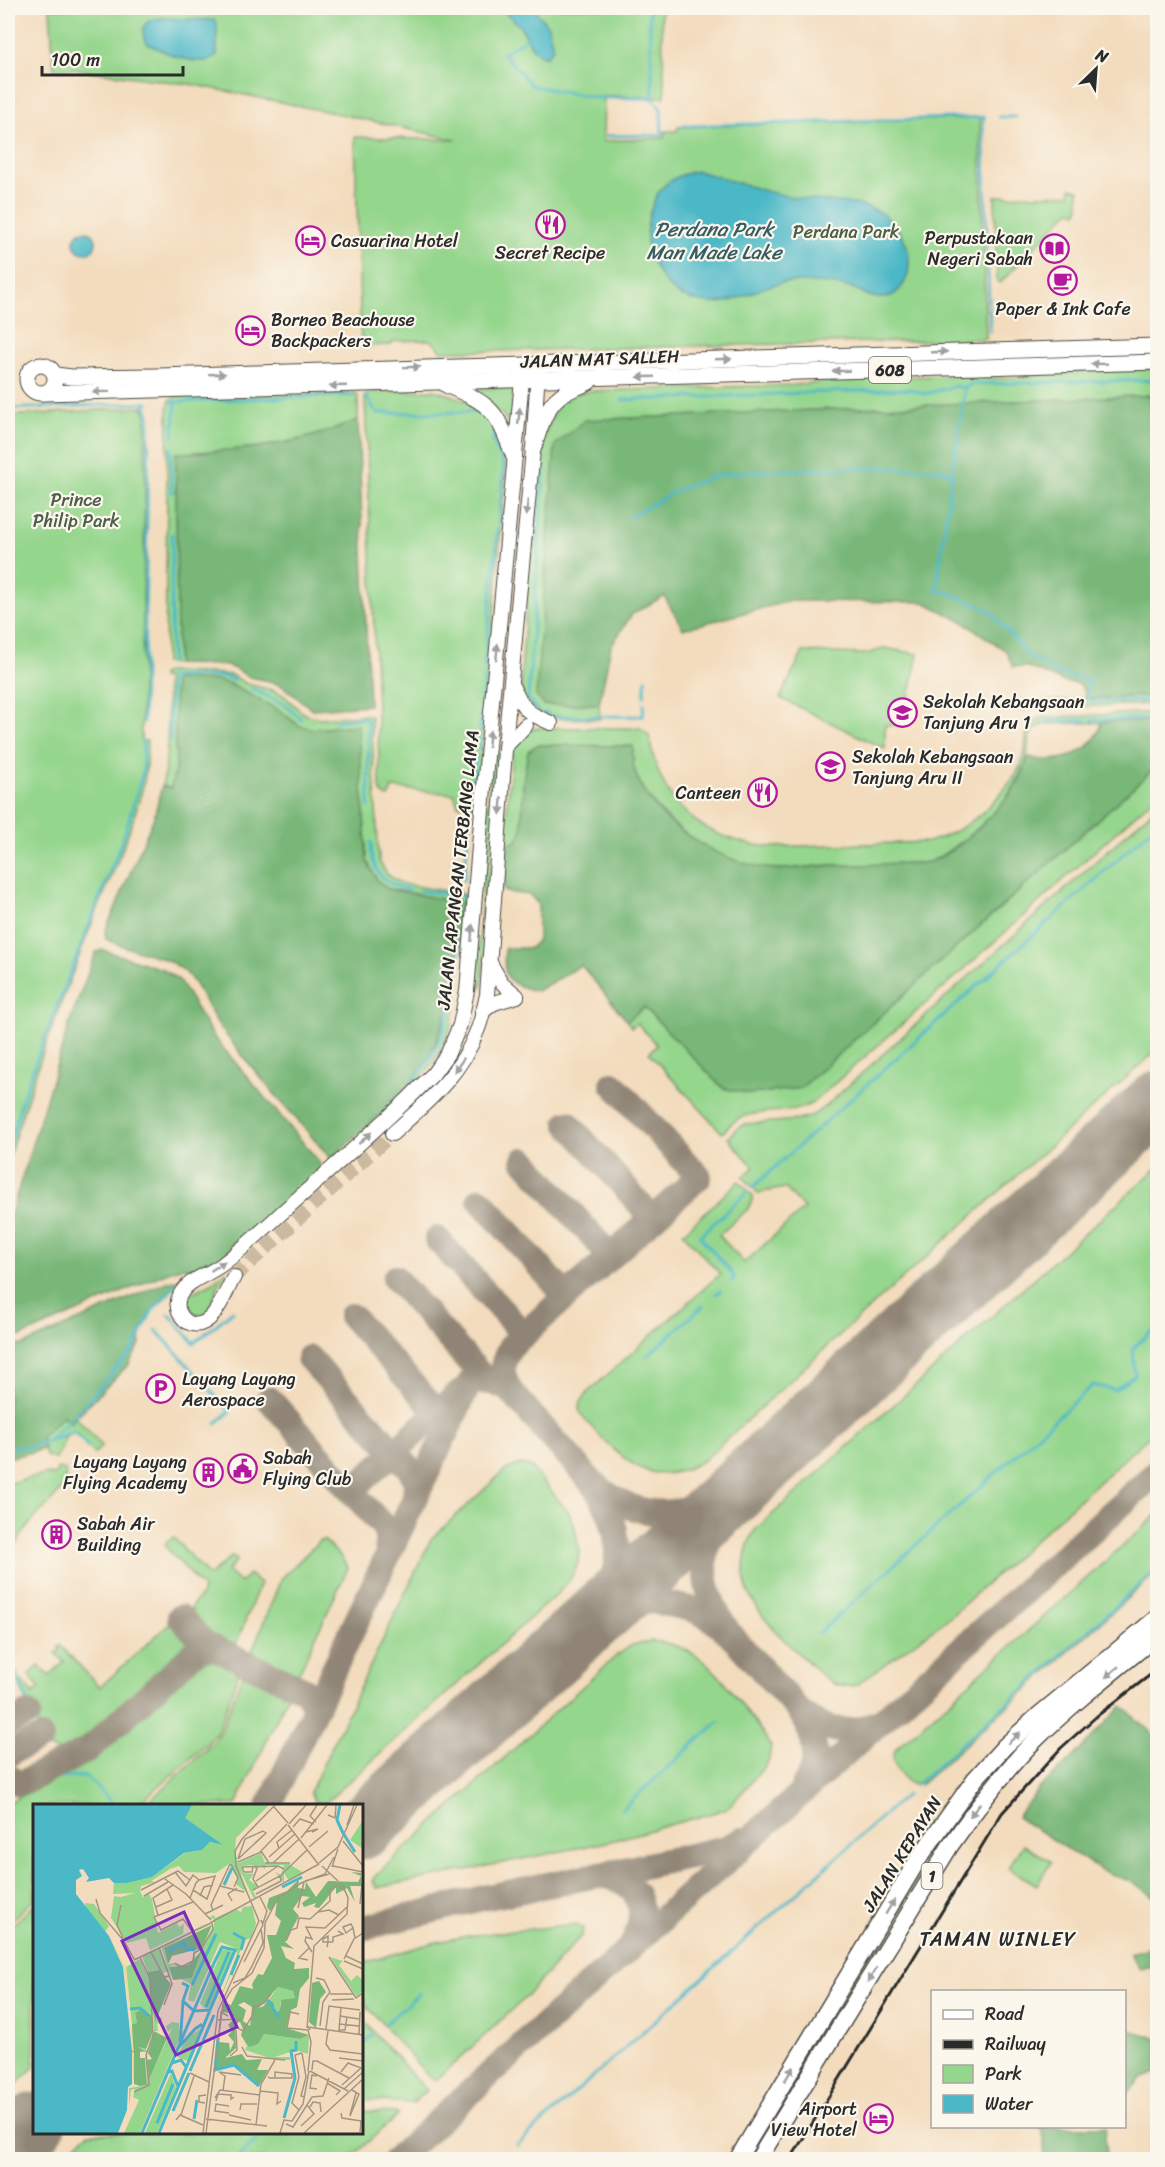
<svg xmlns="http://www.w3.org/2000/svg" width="1165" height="2167" font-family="Sriracha,sans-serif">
	<rect width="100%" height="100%" fill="#fbf7ec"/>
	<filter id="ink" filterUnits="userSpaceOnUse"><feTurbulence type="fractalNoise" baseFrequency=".0167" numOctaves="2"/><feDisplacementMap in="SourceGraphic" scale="12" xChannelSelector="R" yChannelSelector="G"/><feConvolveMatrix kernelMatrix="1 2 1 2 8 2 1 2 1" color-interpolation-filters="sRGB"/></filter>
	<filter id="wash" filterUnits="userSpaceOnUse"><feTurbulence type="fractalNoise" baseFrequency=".008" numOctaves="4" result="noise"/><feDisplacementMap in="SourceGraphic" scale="24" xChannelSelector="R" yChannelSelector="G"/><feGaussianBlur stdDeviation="1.35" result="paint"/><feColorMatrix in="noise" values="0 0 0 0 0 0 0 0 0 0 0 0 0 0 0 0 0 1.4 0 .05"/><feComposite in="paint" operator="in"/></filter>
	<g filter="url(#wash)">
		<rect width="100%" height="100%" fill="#f3dcbd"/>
		<g fill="#95d68d" stroke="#60805c" stroke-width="1.5">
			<path d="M50,8H661L665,97L604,96L603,141L664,138L665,131H677L678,127L980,118L986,339L494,351H442L431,340L395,341L389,345L361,346L355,137L457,140L340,114L195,85L74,69H54Z"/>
			<path d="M1071,188L1079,190V210L1077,212L1071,210L1066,214L1000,283L997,281L995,196L1070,194Z"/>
			<path d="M1157,369V395L585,420L544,705L599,704L600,719L545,718L522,699L521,678L533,504L539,489L544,436L558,404L573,395L589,391L793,385L865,378L964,375L992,378L1023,377L1056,371Z"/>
			<path d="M516,387L511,426L503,415L464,389Z"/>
			<path d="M433,390C462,397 490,407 501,437C511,464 503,496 501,523C495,616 485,708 477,801L472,806L458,805L454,794L392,788L389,797H387L381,792L380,786L365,397L370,392Z"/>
			<path d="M356,393L358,397V420C299,446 240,451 176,453L177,664L165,663L168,407L170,400L177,396Z"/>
			<path d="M144,407L146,416L141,741H147C147,756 147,771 143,786C130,838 106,887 87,936C58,1010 30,1084 8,1161V416Z"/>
			<path d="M885,648L918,654L903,726L885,725V749L780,698L803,652L867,654Z"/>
			<path d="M168,672L212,673L231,675L247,684L272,690L283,695L303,713L310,716L318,718L367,715L371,717L379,861L387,874L402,884L463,894V903L388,889L377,880L367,861L358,725L313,729L300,726L278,710L228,683L174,680L176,767L171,789L162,786C170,751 167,714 166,678H161V675Z"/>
			<path d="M1158,695L1157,704L1033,708L1022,712L1021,701L1072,700Z"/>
			<path d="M1157,712V721L1046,724C1021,730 1033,748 1024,767C1011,798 984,825 957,845C949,850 938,859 929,862C921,864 911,863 902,863C879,864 857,866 834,865C813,865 792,870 771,869C720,865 649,819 634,768C632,762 633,753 632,746L537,745L528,751L523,783L522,829L517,841L503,847L513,744L528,730L539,728H640L649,735C659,805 701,839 769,847L928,842C962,832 985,814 1006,787C1013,779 1020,770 1023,759C1029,742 1020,732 1038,718Z"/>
			<path d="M496,728L500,730L482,987L478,983L477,977L488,805Z"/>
			<path d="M1157,766V795L950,982L811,1104C790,1114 767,1109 745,1116C736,1118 729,1126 722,1133L649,1053L657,1045L637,1023L632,1027L627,1021L644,1007L723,1088L751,1094L801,1088Z"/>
			<path d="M1157,806V1050L844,1331L704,1460C664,1485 638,1474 606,1442C596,1432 586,1423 579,1410L581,1402L587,1393L720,1274L683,1233L739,1181L753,1196L750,1207L719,1235L744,1263L804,1209L785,1188L758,1193L743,1177L754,1167L728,1138L739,1127L745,1124L799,1120L813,1115L828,1104Z"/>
			<path d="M452,983L458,991C453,1034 439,1065 404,1093L437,1041L444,1021Z"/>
			<path d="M1157,1168V1429L950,1617L856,1685C848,1687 841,1687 834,1684C826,1680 819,1672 812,1666C789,1645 762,1622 749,1593C740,1574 744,1548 755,1530Z"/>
			<path d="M226,1271L228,1274C211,1288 218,1298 206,1314L198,1315L191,1311L187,1300L191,1293L212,1283Z"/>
			<path d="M63,1416L70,1423L76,1417L102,1446L94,1454L74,1432L67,1434L56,1459L46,1456L40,1437Z"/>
			<path d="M520,1464L532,1468L569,1513L575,1528L579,1551L578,1563L570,1580L558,1593L331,1798L325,1803L315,1802L310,1792L431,1539L504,1471Z"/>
			<path d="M58,1468L65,1470C70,1490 43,1507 32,1521C23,1532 16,1545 8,1557V1483L49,1474L54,1476Z"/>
			<path d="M1157,1515V1572L920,1785L910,1784C900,1775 889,1763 895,1750Z"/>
			<path d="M173,1537L209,1576L232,1556L237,1560L227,1571L240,1583L249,1574L260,1583L235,1647C216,1640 194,1628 191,1607L202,1594L203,1588L164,1545Z"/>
			<path d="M324,1540L341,1557L348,1568L297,1677L250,1656L281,1579L319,1541Z"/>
			<path d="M172,1625L187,1634L191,1640L190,1646L177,1659L77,1748C67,1751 55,1754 46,1745L19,1683L22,1681L33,1694L40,1688L29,1675L39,1666L49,1676L64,1662L56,1653L60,1650L58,1647L60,1645L100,1687L167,1626Z"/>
			<path d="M651,1641C698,1644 718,1673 744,1708C753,1721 764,1733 771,1746L769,1759L766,1765L728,1808L709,1814L607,1842L377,1888L372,1881L377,1874L616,1656L632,1645Z"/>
			<path d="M204,1655H211L240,1669L222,1720L217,1732L207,1744L137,1805L34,1806V1899L8,1923V1802L60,1778L61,1776L88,1760L189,1666Z"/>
			<path d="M244,1671L289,1693L236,1805H145L210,1746L220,1733Z"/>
			<path d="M1024,1739L1025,1741L993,1775L969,1804L931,1860L751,2159L747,2160C789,2091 831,2023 873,1954C918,1878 960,1802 1024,1739Z"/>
			<path d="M1023,1844L1051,1862L1037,1885L1008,1868Z"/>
			<path d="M34,1905V2067L8,2092V1929Z"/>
			<path d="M577,1924L583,1928L582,1935L523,2000L435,2081L427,2075L368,2007L362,1995V1965L370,1961L432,1943L467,1936Z"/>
			<path d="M362,2019L426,2090L413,2103L362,2100Z"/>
			<path d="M362,2111L396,2113L398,2115L349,2159H58L89,2133L362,2132Z"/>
		</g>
		<g fill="#78b778" stroke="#527152" stroke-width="1.5">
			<path d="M1157,395V695L1085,699L1084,690L1079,684L1064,682L1028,667H1013L1006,651L963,622L924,602L790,601L683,629L664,596L632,614L611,646L599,704L544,705L536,696L555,445L585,420Z"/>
			<path d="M358,420L369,705L312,709L282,686L273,682L250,677L231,667L222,665L177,664L176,453C240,451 299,446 358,420Z"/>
			<path d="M174,680H215L228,683L278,710L300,726L313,729L358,725L367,861L377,880L388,889L463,903L455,971L444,1021L429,1057L404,1093L333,1157L330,1158C294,1115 254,1073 221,1028C208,1011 198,983 183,970C164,954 129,951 106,939L105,932L154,817L162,786L171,788L176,767Z"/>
			<path d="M1157,721V766L801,1088L751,1094L723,1088L644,1007L627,1021L581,965L537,991C508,984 502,980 505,948H530L538,940V904L530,895L506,892L501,885L503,847L517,841L522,829L523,783L528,752L537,745L633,746C633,753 632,762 634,769C650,821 716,861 767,868C790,872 813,865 835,865C858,866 881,864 904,863C912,863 924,864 931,861C959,851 1003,807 1018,782C1023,774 1025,765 1029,757C1035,758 1042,761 1048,760C1072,760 1097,746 1102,722Z"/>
			<path d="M103,950L162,969L179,980L213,1036L316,1158L323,1169L217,1261L198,1271L184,1267L168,1272L22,1336L8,1338V1223L71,1018L96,952Z"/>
			<path d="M176,1280L178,1283L152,1311L141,1332L140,1344L129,1364L70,1423L63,1416L41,1437L44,1449L8,1458V1346L23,1345L166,1282Z"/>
			<path d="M1122,1706L1157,1738V1899L1134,1883L1101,1870L1017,1817L1038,1789L1068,1762Z"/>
			<path d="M1157,1940V1967L1152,1966L1140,1969L1130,1954L1151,1946Z"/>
			<path d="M1124,2029L1158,2038L1157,2073L1141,2079L1125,2096Z"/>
			<path d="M1038,2127H1106L1105,2138L1108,2159H1045L1043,2130Z"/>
		</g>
		<g fill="#4bb8c7" stroke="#3b7279" stroke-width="1.5">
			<path d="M499,8H533L548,26L553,48L546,57C530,52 530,40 521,28C515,20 507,14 499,8Z"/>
			<path d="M160,18L215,20L217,25V55C203,71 163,52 147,43C138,29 145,19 160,18Z"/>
			<path d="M697,171C730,180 764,192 798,198C825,203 864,199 885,216C899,228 910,244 909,263C909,283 895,303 873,297C865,295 859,290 852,288C839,284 807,282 793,282C756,282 734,313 693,300C678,296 670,290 661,277C650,261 644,242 648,222C654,190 666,177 697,171Z"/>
			<circle cx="85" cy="242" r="11"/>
		</g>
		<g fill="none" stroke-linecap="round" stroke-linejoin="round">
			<g stroke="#4bb8c7" stroke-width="3">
				<path d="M371,8L379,11L500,8"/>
				<path d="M527,38L503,53L532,86L598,98H653"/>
				<path d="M999,117H1016"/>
				<path d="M983,118L990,332"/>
				<path d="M682,126L985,117"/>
				<path d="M606,136L662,135L661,109L653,98L649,8"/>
				<path d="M365,395L377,413L483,412"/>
				<path d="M622,400L909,389L925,394L956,386L965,388"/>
				<path d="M172,402L354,395"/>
				<path d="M8,409L148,403"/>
				<path d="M495,429L493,441L504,467L499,523"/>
				<path d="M173,437L176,403"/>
				<path d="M171,448L172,493"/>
				<path d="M952,474L965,388L971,384L1158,380"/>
				<path d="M629,517L682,488L714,476L742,472L857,468L940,469L952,474L936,591L947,592L989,610L1029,656L1060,674L1088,679V698L1092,702L1158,700"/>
				<path d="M171,663L172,534"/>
				<path d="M484,668L498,529"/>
				<path d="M252,689L287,706L301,719"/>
				<path d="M644,696L646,679"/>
				<path d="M538,711L528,699L544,466"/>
				<path d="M543,713H548V717L640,716L643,715L644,704"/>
				<path d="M1092,720L1158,718"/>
				<path d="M336,721L365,718L368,722L369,807"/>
				<path d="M1048,721L1086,720"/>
				<path d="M143,722L149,416L145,403"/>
				<path d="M170,741V677L223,676L234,680"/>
				<path d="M478,749L484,677"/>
				<path d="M471,804L476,756"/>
				<path d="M371,842C371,871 381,883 409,890"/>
				<path d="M464,880L470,815"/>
				<path d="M407,1091C418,1075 431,1059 439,1041C459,997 460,943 465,896L420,891"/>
				<path d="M8,1150L21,1103L45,1037L124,836L143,772V741"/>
				<path d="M753,1187L1158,823"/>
				<path d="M731,1281L735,1277L700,1236L748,1191"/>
				<path d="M716,1294L720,1291"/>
				<path d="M169,1314L194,1343L233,1311"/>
				<path d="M156,1330L230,1412L216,1423"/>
				<path d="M647,1356L703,1306"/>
				<path d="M47,1441L75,1415L133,1350L152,1311L178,1283"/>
				<path d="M8,1447H29L75,1432L87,1446"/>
				<path d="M819,1633L1093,1385L1115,1390L1135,1375L1133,1348L1158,1326"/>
				<path d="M8,1656L46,1745"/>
				<path d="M60,1778L86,1776L115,1806"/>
				<path d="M915,1786L1158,1568"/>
				<path d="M622,1809L719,1721"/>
				<path d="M386,2023L420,1993"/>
				<path d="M362,2045L372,2035"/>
				<path d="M517,2145L906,1795"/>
				<path d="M235,2160L265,2132"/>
			</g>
			<g stroke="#8f8474" stroke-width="26">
				<path d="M568,1123L652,1218"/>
				<path d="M524,1160L610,1256"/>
				<path d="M480,1200L566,1296"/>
				<path d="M437,1239L524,1335"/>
				<path d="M395,1278L480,1374"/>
				<path d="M351,1316L437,1412L443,1429"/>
				<path d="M309,1358L410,1469L416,1482L415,1497"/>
				<path d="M269,1399L351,1491L460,1392"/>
				<path d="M596,1485C639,1524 682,1516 731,1495"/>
				<path d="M351,1491L385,1528L387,1538L388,1555"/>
				<path d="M597,1616C605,1599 613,1583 616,1564C624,1512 588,1477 556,1442C540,1425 525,1408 510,1390C500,1372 501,1366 510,1347L699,1177L613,1084"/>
				<path d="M597,1616L624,1606L651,1601L692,1609L709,1617L729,1633L801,1713C822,1729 850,1738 875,1723"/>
				<path d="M180,1617L206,1644L305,1690L313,1702V1712"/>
				<path d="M726,1628C696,1584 699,1538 731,1495"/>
				<path d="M801,1713C817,1740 820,1761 803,1788"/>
				<path d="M8,1724L28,1714"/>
				<path d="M8,1755L10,1752L41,1738"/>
				<path d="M8,1777L18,1783L26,1781L88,1750L193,1654L202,1649L214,1648"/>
				<path d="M269,1806L469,1384C485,1378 496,1383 510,1390"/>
				<path d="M601,1875L726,1848L742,1840"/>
				<path d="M362,1928L483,1898L597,1875C640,1879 650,1908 633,1944"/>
				<path d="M395,2160L1158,1471"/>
			</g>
			<g stroke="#8f8474" stroke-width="63">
				<path d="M362,1828L731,1495L1158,1102"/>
				<path d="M8,2148L34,2124"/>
			</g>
		</g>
	</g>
	<g filter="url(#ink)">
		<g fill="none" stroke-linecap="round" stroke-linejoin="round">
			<path stroke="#cbb9a0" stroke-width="14" stroke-dasharray="14 7" stroke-linecap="butt" d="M234,1277L392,1134"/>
			<defs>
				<g id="secondary">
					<path d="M511,684C524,709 524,712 551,723"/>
					<path d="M505,747L526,725"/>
					<path d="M489,961L501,982L517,996"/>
					<path d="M482,1012L494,1003L517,996"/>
					<path d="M392,1134C425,1104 461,1075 477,1031C482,1020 484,1007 487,995L507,723L533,450L538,370"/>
					<path d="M234,1277C225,1292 214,1329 192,1324C180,1320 174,1306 180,1295C188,1279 211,1274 224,1263C246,1246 266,1227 286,1209C328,1172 369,1136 409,1098L433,1074L448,1053L460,1025L467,991L482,810L523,369"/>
				</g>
				<g id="primary">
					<circle cx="41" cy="379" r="14"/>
					<path d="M55,375L72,377L159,376L1158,346"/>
					<path d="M446,385C493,405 496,410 514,457"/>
					<path d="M43,393L1158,362"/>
					<path d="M533,450C540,429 545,403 566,392C574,388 582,386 589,382"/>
				</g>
				<g id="trunk">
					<path d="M737,2160L919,1858L975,1779L1005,1746L1039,1715L1158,1617"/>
					<path d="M758,2160L950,1846C975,1810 1002,1774 1033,1742C1071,1704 1115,1670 1158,1635"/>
				</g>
			</defs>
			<use href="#secondary" stroke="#494641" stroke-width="16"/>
			<use href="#primary" stroke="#494641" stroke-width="17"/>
			<use href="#trunk" stroke="#494641" stroke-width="19"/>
			<use href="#secondary" stroke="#fff" stroke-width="14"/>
			<use href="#primary" stroke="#fff" stroke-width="15"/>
			<use href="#trunk" stroke="#fff" stroke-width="16"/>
			<path stroke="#2b2b2b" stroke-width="3" d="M790,2160L1002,1813L1061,1748L1097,1716L1158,1669"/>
		</g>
		<defs><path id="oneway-solid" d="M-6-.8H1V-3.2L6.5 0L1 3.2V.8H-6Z" transform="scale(1.5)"/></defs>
		<g fill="#a0a0a0">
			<use href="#oneway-solid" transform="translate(939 352) rotate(-2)"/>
			<use href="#oneway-solid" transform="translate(723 359) rotate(-2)"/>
			<use href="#oneway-solid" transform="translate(1099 364) rotate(178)"/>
			<use href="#oneway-solid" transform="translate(412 367) rotate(-1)"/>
			<use href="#oneway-solid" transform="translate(841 371) rotate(178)"/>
			<use href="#oneway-solid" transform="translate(217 374) rotate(-2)"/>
			<use href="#oneway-solid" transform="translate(646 377) rotate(178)"/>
			<use href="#oneway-solid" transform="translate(338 386) rotate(178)"/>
			<use href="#oneway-solid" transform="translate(101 392) rotate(179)"/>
			<use href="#oneway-solid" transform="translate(519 416) rotate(-84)"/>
			<use href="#oneway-solid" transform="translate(527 508) rotate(96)"/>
			<use href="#oneway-solid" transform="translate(497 652) rotate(-85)"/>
			<use href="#oneway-solid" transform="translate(489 739) rotate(-84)"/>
			<use href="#oneway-solid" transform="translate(501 806) rotate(94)"/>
			<use href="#oneway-solid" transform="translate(472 933) rotate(-85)"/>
			<use href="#oneway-solid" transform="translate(459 1065) rotate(125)"/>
			<use href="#oneway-solid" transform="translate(365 1138) rotate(-42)"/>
			<use href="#oneway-solid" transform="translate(218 1266) rotate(-33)"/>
			<use href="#oneway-solid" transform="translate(1112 1672) rotate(140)"/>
			<use href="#oneway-solid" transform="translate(1014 1738) rotate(-43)"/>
			<use href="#oneway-solid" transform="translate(975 1810) rotate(127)"/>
			<use href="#oneway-solid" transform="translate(890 1907) rotate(-59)"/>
			<use href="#oneway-solid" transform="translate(872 1975) rotate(122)"/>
			<use href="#oneway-solid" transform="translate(789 2074) rotate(-59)"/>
		</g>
	</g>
	<defs>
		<symbol id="restaurant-ring" viewBox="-11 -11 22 22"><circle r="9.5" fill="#fbf7ec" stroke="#b5179e" stroke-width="1.5"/><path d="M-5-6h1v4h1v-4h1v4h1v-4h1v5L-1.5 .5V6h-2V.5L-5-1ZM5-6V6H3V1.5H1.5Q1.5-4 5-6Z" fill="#b5179e"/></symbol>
		<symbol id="hotel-ring" viewBox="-11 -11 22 22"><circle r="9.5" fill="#fbf7ec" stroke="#b5179e" stroke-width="1.5"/><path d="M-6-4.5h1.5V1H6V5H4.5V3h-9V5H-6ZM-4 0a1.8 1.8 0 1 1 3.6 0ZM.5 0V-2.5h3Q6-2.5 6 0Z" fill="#b5179e"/></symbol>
		<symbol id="library-ring" viewBox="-11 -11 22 22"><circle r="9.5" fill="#fbf7ec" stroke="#b5179e" stroke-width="1.5"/><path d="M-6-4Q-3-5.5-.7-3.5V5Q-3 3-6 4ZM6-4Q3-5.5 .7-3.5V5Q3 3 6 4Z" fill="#b5179e"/></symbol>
		<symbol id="cafe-ring" viewBox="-11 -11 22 22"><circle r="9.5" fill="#fbf7ec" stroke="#b5179e" stroke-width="1.5"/><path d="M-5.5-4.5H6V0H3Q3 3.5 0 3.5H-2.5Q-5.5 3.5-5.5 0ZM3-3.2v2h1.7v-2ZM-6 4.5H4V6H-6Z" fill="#b5179e"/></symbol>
		<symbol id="school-ring" viewBox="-11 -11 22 22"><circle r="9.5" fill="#fbf7ec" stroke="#b5179e" stroke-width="1.5"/><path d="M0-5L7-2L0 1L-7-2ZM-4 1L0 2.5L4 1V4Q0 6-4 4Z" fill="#b5179e"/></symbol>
		<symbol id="parking-ring" viewBox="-11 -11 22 22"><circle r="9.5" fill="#fbf7ec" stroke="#b5179e" stroke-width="1.5"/><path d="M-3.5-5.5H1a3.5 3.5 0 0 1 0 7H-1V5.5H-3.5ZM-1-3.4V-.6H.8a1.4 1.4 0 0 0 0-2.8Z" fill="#b5179e"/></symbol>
		<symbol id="civic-ring" viewBox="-11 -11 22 22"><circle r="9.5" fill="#fbf7ec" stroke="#b5179e" stroke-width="1.5"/><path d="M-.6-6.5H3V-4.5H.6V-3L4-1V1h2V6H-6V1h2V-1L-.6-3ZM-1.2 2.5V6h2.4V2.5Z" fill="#b5179e"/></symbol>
		<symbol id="building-ring" viewBox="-11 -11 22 22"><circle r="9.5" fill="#fbf7ec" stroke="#b5179e" stroke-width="1.5"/><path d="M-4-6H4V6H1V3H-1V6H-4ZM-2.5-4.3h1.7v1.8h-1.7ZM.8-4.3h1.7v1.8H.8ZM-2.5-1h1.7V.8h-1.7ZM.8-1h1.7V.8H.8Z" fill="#b5179e"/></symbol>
	</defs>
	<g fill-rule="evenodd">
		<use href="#restaurant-ring" x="534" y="208" width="33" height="33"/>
		<use href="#hotel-ring" x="294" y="224" width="33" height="33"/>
		<use href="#library-ring" x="1038" y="232" width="33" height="33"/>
		<use href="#cafe-ring" x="1046" y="264" width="33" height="33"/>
		<use href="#hotel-ring" x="234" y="314" width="33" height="33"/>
		<use href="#school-ring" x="886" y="696" width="33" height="33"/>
		<use href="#school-ring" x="814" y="750" width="33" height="33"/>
		<use href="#restaurant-ring" x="746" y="776" width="33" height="33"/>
		<use href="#parking-ring" x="144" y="1372" width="33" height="33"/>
		<use href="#civic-ring" x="226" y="1452" width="33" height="33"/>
		<use href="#building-ring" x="192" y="1456" width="33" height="33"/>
		<use href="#building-ring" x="40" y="1518" width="33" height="33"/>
		<use href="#hotel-ring" x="862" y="2102" width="33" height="33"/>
	</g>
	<g text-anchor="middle" stroke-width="4.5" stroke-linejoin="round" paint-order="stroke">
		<g fill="#fbf7ec" stroke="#696865" stroke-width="1.5">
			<rect x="869" y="357" width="42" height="26" rx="4.5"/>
			<rect x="921.5" y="1863" width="21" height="26" rx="4.5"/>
		</g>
		<g font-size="16" font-weight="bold" fill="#2b2b2b">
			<text x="890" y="376">608</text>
			<text x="932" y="1882">1</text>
		</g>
		<g font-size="18" fill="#4b5e48" stroke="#fbf7ec">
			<text x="846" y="238">Perdana Park</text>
			<text x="76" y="506">Prince<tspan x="76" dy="21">Philip Park</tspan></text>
		</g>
		<g font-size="18" fill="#2b2b2b" stroke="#fbf7ec" text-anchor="start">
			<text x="1033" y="244" text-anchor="end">Perpustakaan<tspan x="1033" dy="21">Negeri Sabah</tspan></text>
			<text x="331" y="247">Casuarina Hotel</text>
			<text x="550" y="259" text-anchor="middle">Secret Recipe</text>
			<text x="1063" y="315" text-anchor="middle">Paper &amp; Ink Cafe</text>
			<text x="271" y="326">Borneo Beachouse<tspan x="271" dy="21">Backpackers</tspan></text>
			<text x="923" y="708">Sekolah Kebangsaan<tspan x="923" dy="21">Tanjung Aru 1</tspan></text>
			<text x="852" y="763">Sekolah Kebangsaan<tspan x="852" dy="21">Tanjung Aru II</tspan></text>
			<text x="741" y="799" text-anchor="end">Canteen</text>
			<text x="182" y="1385">Layang Layang<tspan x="182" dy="21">Aerospace</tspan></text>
			<text x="263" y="1464">Sabah<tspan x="263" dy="21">Flying Club</tspan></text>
			<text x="187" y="1468" text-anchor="end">Layang Layang<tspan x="187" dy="21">Flying Academy</tspan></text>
			<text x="77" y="1530">Sabah Air<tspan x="77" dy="21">Building</tspan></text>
			<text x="857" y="2115" text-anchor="end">Airport<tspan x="857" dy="21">View Hotel</tspan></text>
		</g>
		<g font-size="18" fill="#2b2b2b" stroke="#fbf7ec">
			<text transform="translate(600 359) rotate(-2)" y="6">JALAN MAT SALLEH</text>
			<text transform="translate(458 870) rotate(-84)" y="6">JALAN LAPANGAN TERBANG LAMA</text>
			<text transform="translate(902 1854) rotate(-58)" y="6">JALAN KEPAYAN</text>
		</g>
		<g font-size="20" font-style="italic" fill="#365c62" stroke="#fbf7ec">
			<text x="714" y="236">Perdana Park<tspan x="714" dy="23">Man Made Lake</tspan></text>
		</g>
		<g font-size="20" letter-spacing="1.5" fill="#2b2b2b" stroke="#fbf7ec">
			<text x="998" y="1946">TAMAN WINLEY</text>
		</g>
	</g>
	<g transform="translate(33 1804)">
		<rect width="330" height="330" fill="#f3dcbd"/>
		<path d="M159,1H236L203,34L202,47L213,88L203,80L204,74L196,60L183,69L151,68L146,62L137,65L118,77L122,78L108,82L107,87L110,93L116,90L119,95L125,129L144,119L146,123L151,120L150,130L117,146L113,134L94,139L78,114L81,92L88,93L102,89L80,90L81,79L119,73L152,49L169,46L177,38L189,41L151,14ZM330,16V45L317,36ZM228,49L232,59L256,60L271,69L256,77L251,69V79L242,68L248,71L251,61H233L232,65L225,61L223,66L220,61L209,62L210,69L221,70L216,76L225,82L220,87L223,93L221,95L204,60ZM218,98L202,105L208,108L210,103L219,102L223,120L218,134L212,136L182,208L204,150L202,144L187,138L161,198L155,196L158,180L148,175L159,174L169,146L162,149V154L160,159L153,163L146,164L141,161L136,163L139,177L135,167L129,170L136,173L132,174L126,166L118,167L117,174L109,152L126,144L135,164L128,143L176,118L131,145L135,160L142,159L151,162L161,157V149L169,144L181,123V115L175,114L181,111L182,114ZM52,99L61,100L76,122L72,128L53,106ZM195,145L200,148L198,155L179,199L176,205L171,204L167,199L189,146ZM297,153L310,157L306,161L318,177L324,171L330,176V187L324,193ZM107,155L116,175L121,209V216L129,213L128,221L124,219L125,227H121L120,211L110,205L102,209L104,219L99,220L93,163ZM245,183L260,187L262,194L247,198V206L242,209L241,199L235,197ZM139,218L146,219V236L107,329H91L106,296L100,293L102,285L98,286L96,302V284L114,281L113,248H107V254V247L110,246L106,242L114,246L116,276L139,224L135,228L133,222ZM168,224L155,257L144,253L153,235ZM231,230L267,235L276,231L275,250L263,246L242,253H257V256H243L212,246L214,242L208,231L219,241ZM138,269L143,284L124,329H112Z" fill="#95d68d"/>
		<path d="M318,68L328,69V82H317L322,98L314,84L303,90V83L286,104L281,103L283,99L271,103L269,99L277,93L269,92L260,105L266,112L252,138L261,145L248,142L253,154L262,159L261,165L276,164V174L267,185L264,203L258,206L253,224L276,231L267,235L231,230L225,240L216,243L208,231L210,225L207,218H202L203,244L192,254L209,250L213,256L229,255L224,266H235L226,282L201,261L182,266L185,238L196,239L197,247L201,238L195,231L199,227L195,221L202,214L198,209L188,208L191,199L198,201L207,182L220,185L219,180L225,170L230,171L239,154L234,131H243L248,117L242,111L244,98L237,107L234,103L236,94L254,87L266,75L265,84L272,85L273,78L283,93L295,77L325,78L328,72ZM245,183L260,187L262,194L248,196L247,206L242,209L241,199L235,195L231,202L226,204ZM211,198L219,203L217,222L210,217L213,206L205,201ZM179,121L169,144L139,152L135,160L131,144ZM169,146L159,174L140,176L136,163L156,161ZM126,166L138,180L122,218L115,168ZM286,177L293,188L287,195L283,224L276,218L279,179ZM109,205L119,212L120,228L113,245L106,243L111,247H107V254H112L114,281L107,282L101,280L99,220L104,219L102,209ZM121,227L134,234L116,276L114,256L119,255L115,249Z" fill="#78b778" fill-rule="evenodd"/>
		<path d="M73,125L93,163L101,250L100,282L97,205L90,163Z" fill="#eeda9e"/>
		<path d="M0,1H159L152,14L190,41L177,38L169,46L151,49L119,73L93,79H81L76,74L53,78L56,74L50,65L46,66L49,72L43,76V90L76,132L90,163L99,247H112L99,248V280L95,283L94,306L85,329H0Z" fill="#4bb8c7"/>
		<path fill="none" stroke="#4bb8c7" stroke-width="3" d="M307,1L304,16L310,29M310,29L322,48M191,81L199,64M249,83L269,73M200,129L211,135L208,146M135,148L151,138L153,145L162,146M198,171L206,151M149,179L155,182L150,197L161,207L178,206M159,181L183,130M235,196L246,214M173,203L196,148M97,205L107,204L117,212M185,234L182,266L201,261L226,282M170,237L181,211M147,240L150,198M145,244L162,225L168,221L171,224M139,259L148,256L153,263M157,267L169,239M135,268L139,267L144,280L147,279M140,307L156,269M251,314L262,274L258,247L263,246V237M161,315L164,296M124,319L140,280M109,329L181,159M126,329L202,146L189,143L181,159"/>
		<path fill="none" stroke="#a39583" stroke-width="1.5" d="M241,3L255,19M295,11L302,14L303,1M283,18L277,12L284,1M256,20L273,1M255,21L286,61M314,21L321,1M260,23L267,15L281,20M230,27L233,29L205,55L212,35ZM273,28L285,25L279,28M268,34L294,1M310,37L330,62M276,43L295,27M246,45L244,38L259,26M236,53L262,30M205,58L228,48M232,59H257M236,59L228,47L254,20M240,59L266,35M286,59L305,43L324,1M198,60L205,74L201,83M225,62L220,75L225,83M289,62L305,77M300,62L330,68M209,63L245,62L251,65M209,63L211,68H219L220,62M299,63L305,45M142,68L153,82L160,71L166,76M132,75L153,90L178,116M223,77L245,62M272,77L296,70M187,82L211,88M108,86L145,67L157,76M220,86L247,72L274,46M223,90L248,77L247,72M111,92L135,78M167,92L171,83L180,81M227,93L234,107L230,119M157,94L163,79L166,76L182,72L174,95L160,86M63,95L67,109L91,137L101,155M199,97L195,90L204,84M327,100L330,70M88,101L84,121L90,134M123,103L139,96L134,85M265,104L271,78M180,106L178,101L197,60M285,108L296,106L306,111M172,110L190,101M125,111L120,94L140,81M177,119L286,60M320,124L318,120L310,123L313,129L320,124L322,134M159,127L150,115L128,126L121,113L160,98M253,137L258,126L264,124L266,114L277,115L297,97V85L306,81L312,87M300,138V133L310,130L305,127M126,143L139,180L131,201M294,143L295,138V132L290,135V138H300M118,148L131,173L136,172M279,148L272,137L273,133L279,135L273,123L292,124L314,103M313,152L330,160M296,153L323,194L330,189M311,155L321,135L330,129M101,156L178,119M275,156L266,154L276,144M311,157L330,165M211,158L230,121L228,116M142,159L148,163L160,157L161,149L169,144L180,125L179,119M283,174L291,176L297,188L290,198L287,222M200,179L212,174L218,164L230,139L228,125M297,190H321M299,196L321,195M308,203L306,226H312L314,213M266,210L257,208L254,224L275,226M307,212L326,215M185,216L207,215L201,222L210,227L221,209L220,203L231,199L238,190M306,220L326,222M274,224L281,142L314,110L315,94L310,82M293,225L296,202L327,206M275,226L278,238L275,267M277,226L275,223L330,231M295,227L293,240L297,246L330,250M192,230L186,229L188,208L195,212M326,230L327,208M209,243L214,252L252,256M269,249L273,273L268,292L272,293M197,252L204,246L203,226M306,254L330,257M279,266L280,257H284L316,274M277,267L315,287M308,268L315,259L328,264L309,281M157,269L176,278M235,273L237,274H259V270L242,268V274M294,279L307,287L303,291M284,285L277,284L279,271L284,272M311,285L330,268M190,287L192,272L186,268L208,271M227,287L245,289L244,300L248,297M101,288L116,281L113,251L120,231L117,175L107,153M182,294L187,286L227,291M183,297L185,290L198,291V295L201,293M172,299L166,298V292L173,291M196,302L183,300L182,307L196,309M277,303L280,298L287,299L288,308M207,306L208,300H224M266,306L259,299L266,273L262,251L269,249M308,309L309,314L328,317L327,328M148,311L161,272M196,311L218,316M317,311L323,289M317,312L326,290L319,286M173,315L234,322M143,316L147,311L170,321M253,320L260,323L279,293L290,292L296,274M223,321L228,280L242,256M268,322L281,310L274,301M170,329L185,207L226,117L203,62L202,47L209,35L242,1M173,329L190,200L199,185L219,169L231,144L232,119L245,94L268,79L292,70L301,53M247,329L251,316L259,317L270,300L276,267M271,329L330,275"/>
		<path fill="#7b2cbf" fill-opacity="0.15" stroke="#7b2cbf" stroke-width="3" d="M151,108L204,223L143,251L89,137Z"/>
		<rect width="330" height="330" fill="none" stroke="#2b2b2b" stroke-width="3"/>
	</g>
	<rect width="1165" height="2167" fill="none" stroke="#fbf7ec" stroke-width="30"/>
	<rect x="931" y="1990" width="195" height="138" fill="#fbf7ec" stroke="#a8a59f" stroke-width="1.5"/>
	<rect x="943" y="2010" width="30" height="9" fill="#ffffff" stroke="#a8a59f" stroke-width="1.5"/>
	<text x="985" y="2020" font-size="18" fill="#2b2b2b">Road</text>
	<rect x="943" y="2040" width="30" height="9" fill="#2b2b2b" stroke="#a8a59f" stroke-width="1.5"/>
	<text x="985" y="2050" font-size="18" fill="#2b2b2b">Railway</text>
	<rect x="943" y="2065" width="30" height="18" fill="#95d68d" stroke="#a8a59f" stroke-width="1.5"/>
	<text x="985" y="2080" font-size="18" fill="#2b2b2b">Park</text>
	<rect x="943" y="2095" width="30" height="18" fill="#4bb8c7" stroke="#a8a59f" stroke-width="1.5"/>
	<text x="985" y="2110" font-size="18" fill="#2b2b2b">Water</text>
	<g transform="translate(1096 69) rotate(25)" stroke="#fbf7ec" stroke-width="4.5" paint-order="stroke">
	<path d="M0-4.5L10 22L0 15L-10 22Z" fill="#2b2b2b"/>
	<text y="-9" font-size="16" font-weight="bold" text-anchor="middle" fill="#2b2b2b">N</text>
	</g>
	<path d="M42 66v9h141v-9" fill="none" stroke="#2b2b2b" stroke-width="3"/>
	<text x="51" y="66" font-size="18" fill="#2b2b2b" stroke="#fbf7ec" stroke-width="4.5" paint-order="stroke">100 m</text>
</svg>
